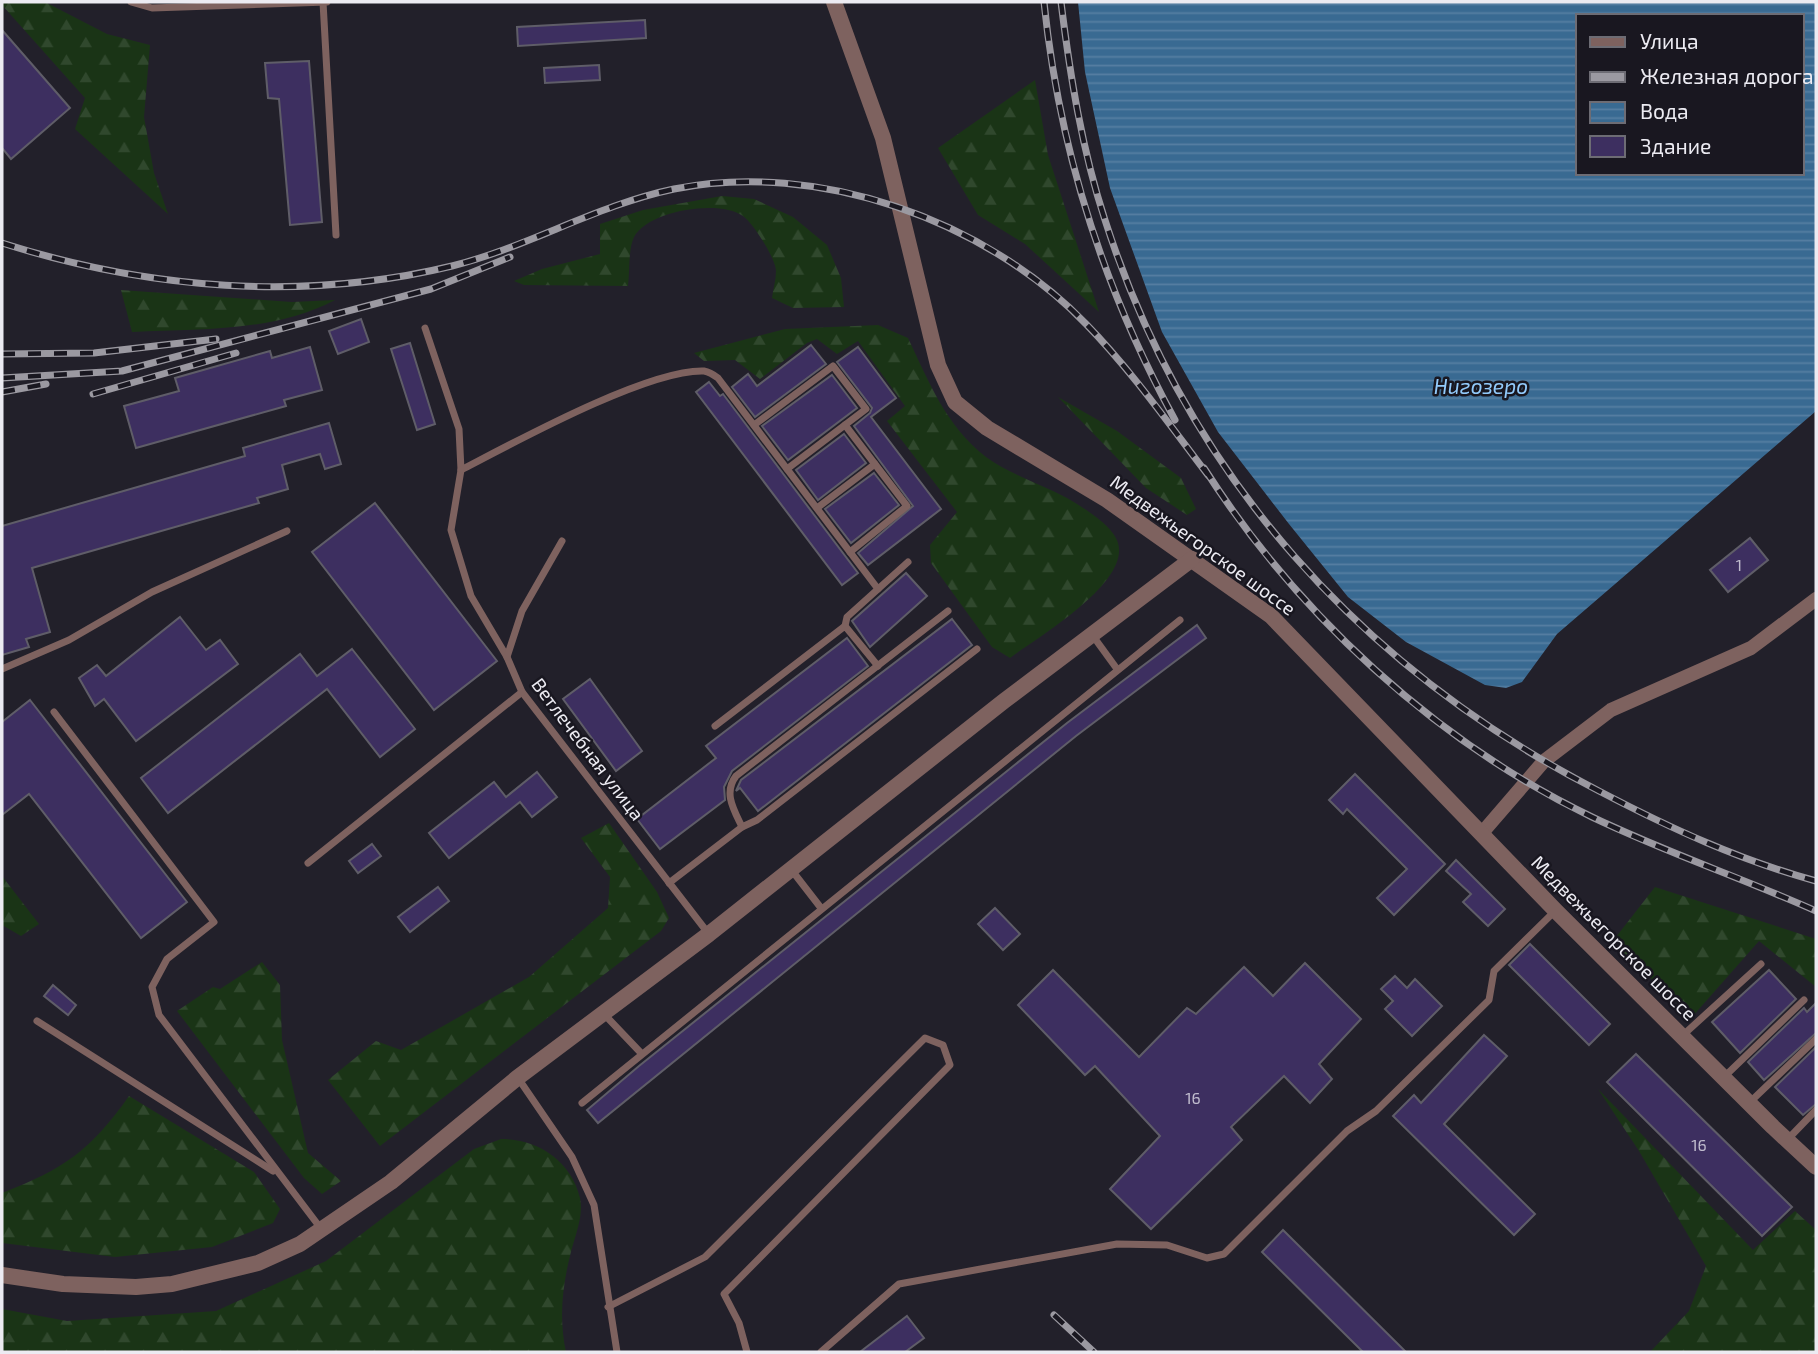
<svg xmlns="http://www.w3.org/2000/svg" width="1818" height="1354" font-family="'Exo 2',sans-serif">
	<defs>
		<pattern id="forest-firs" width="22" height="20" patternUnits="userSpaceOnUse" patternTransform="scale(1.75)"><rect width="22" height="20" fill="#1a3416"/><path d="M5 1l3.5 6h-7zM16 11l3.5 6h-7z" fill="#30482d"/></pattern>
		<pattern id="water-rules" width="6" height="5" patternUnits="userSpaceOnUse" patternTransform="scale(1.75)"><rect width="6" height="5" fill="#396a92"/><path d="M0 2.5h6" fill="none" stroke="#567fa2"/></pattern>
	</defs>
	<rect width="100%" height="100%" fill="#22202a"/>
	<g fill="url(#forest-firs)">
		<path d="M2,2H45L107,34L150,45L144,117L154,173L168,214L75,129L85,98L2,5Z"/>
		<path d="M1035,80L1048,155L1099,312L1025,244L978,215L938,148Z"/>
		<path d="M722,196L754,199L793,217L827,245L841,278L844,307L793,308L772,298C773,289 776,280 776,271C776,259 753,223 743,216C720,199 648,210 634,237C628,250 630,271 628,286L524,285L514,281L542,269L600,254V224L643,210Z"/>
		<path d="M121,290L292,302L335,300C275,332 199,329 132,332Z"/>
		<path d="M878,325L908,338C929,382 946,426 986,457C1009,474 1041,484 1067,498C1082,507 1113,525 1118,543C1130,583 1038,637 1010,658L992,647L931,563L930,545L957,512L887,421L905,406L858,341L837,354L817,339L807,343L760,379L735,360L704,361L694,353L785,329Z"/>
		<path d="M1058,397L1117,431L1181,478L1196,509L1187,515L1146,488Z"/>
		<path d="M609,823L657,892L669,918L661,931L380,1146L328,1080L376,1041L401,1050L529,977L608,908L610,877L581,838Z"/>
		<path d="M2,876L39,924L21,936L2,925Z"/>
		<path d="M1655,887L1816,939V987L1759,941L1692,1017L1612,942Z"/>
		<path d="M262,962L280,985L282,1040L308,1153L341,1181L322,1194L304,1178L177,1011L213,987L220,989Z"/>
		<path d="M1598,1089L1753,1250L1795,1211L1816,1230V1352H1650L1689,1311L1706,1266L1639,1151Z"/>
		<path d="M129,1096L254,1172L280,1209L273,1223L212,1247L115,1257L2,1243V1193C64,1169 90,1151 129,1096Z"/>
		<path d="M501,1139C537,1139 571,1160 580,1198C584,1217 574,1238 570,1256C562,1288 559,1320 566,1352H2V1309L67,1321L216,1311L326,1261L474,1149Z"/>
	</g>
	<path fill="url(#water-rules)" fill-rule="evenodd" d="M1078,2H1816V411L1557,634L1522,682L1506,688L1485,685L1406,642L1348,597L1289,524L1218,432L1162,332L1110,188L1085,72ZM1578,16H1802V173H1578Z"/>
	<g fill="#3d2f60" stroke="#5f5d68" stroke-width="2">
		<path d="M645,20L646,38L518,46L517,27Z"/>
		<path d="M2,30L70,108L11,159L2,148Z"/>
		<path d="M309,61L322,222L290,225L279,99L268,98L265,63Z"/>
		<path d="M599,65L600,80L545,83L544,68Z"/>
		<path d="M361,319L369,342L338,354L329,331Z"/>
		<path d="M410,343L435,424L417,430L391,349Z"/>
		<path d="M811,345L826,364L755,417L732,387L748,374L757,386Z"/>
		<path d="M310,347L322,390L284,400L286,406L136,448L124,406L179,391L175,378L270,351L272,358Z"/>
		<path d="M858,347L896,398L871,417L941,509L868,565L858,553L913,506L854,426L870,413L872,408L837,362Z"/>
		<path d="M832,375L857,408L788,460L762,426Z"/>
		<path d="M709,382L720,396L723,394L858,573L842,585L696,392Z"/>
		<path d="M329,423L341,464L325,469L320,454L282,465L288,489L257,498L259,503L32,568L50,632L26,639L29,647L2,655V526L245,456L243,448Z"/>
		<path d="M844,434L866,463L818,500L796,470Z"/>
		<path d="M874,473L899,505L851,543L825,509Z"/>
		<path d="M375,503L497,661L434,710L312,552Z"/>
		<path d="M1750,538L1768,560L1728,592L1710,570Z"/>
		<path d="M906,573L927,596L870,647L852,621Z"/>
		<path d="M180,617L206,650L220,640L238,664L136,741L104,699L95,706L79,678L97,665L106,676Z"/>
		<path d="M952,619L972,645L758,811L740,788L736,791L741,780Z"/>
		<path d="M1197,625L1206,638L1076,736L598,1123L587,1110L639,1066L1067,723Z"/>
		<path d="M847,638L868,666L732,771L724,787L725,800L660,849L637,819L716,758L706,746Z"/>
		<path d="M352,649L415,729L380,757L327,689L168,813L141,778L300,654L317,676Z"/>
		<path d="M590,679L642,751L616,771L563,699Z"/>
		<path d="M30,700L187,902L141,938L29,794L2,815V722Z"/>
		<path d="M537,772L557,797L532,817L520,802L449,858L429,833L494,782L506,797Z"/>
		<path d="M1355,774L1445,864L1394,915L1377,898L1407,869L1347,809L1343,814L1329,800Z"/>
		<path d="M372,844L381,856L358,873L349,861Z"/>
		<path d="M1456,860L1505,909L1488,926L1463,902L1471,894L1446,871Z"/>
		<path d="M438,887L449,901L410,932L398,917Z"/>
		<path d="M995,908L1020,934L1003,950L978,924Z"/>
		<path d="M1530,944L1610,1024L1589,1045L1509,965Z"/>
		<path d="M1305,963L1361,1019L1319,1064L1332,1079L1310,1103L1284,1076L1231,1127L1242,1140L1151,1229L1110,1189L1160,1136L1095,1066L1085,1075L1018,1005L1053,970L1139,1057L1187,1008L1196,1014L1244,967L1273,996Z"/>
		<path d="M1769,970L1796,999L1740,1053L1712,1022Z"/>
		<path d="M1395,976L1407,988L1415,979L1442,1006L1412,1036L1385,1009L1393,1001L1381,989Z"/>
		<path d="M53,985L76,1005L68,1015L44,996Z"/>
		<path d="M1816,1003V1033L1764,1080L1748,1062L1804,1008L1807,1012Z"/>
		<path d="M1484,1035L1507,1056L1444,1124L1535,1214L1514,1235L1393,1116L1414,1095L1421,1103Z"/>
		<path d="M1816,1047V1104L1803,1115L1775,1087Z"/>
		<path d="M1636,1054L1792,1207L1762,1236L1607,1082Z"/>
		<path d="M1283,1230L1406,1352H1363L1262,1252Z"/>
		<path d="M907,1316L924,1338L905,1352H860Z"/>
	</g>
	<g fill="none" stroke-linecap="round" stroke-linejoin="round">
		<g stroke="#7e625f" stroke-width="7">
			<path d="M131,2L152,8L327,2"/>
			<path d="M323,2L336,235"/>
			<path d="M425,328L459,429L461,470L451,530L471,596L507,657L522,692L708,933"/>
			<path d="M754,425L833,366L866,409L787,469"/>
			<path d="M845,425L907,506L850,552"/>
			<path d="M461,470C515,442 648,369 704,371C710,372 714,375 718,378L878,589"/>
			<path d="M817,508L875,464"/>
			<path d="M845,626L847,617L908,562"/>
			<path d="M1093,636L1117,669"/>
			<path d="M507,657L522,611L562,541"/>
			<path d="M2,669L69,640L152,592L287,531"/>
			<path d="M54,712L214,922L167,959L152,987L159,1015L322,1230"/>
			<path d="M715,726L845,626L878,666"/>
			<path d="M742,827C734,810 723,793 736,776L948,611"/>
			<path d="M308,863L522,692"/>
			<path d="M790,868L821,908"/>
			<path d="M669,883L742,827L757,820L977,649"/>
			<path d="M603,1013L641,1053"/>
			<path d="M37,1021L273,1171"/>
			<path d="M1682,1036L1761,964"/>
			<path d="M1724,1077L1804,1000"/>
			<path d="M518,1078L572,1157L594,1205L617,1352"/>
			<path d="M582,1103L1180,620"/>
			<path d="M1749,1103L1816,1039"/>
			<path d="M1788,1139L1816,1110"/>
			<path d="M608,1307L705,1257L925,1038L943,1045L950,1065L724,1294L739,1323L747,1352"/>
			<path d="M821,1352L899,1284L1117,1244L1167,1245L1207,1258L1224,1254L1347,1131L1376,1111L1489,1000L1494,971L1555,911"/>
		</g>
		<path stroke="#7e625f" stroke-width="14" d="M1482,833L1544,761L1611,710L1751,648L1816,599"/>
		<g stroke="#7e625f" stroke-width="16">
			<path d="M834,2L883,138L938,365L955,402L987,428L1107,500L1271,616L1556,911L1773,1127L1816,1167"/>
			<path d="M2,1275L63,1284L136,1287L172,1284L258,1263L300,1244L391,1182L517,1078L709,934L1004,701L1192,559"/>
		</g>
		<defs>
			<g id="rail">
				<path d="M1044,2C1059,149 1104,290 1175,420"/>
				<path d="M1061,2C1070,75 1082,150 1105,220C1187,476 1362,669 1599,791C1670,828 1739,860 1816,881"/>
				<path d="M2,243C147,289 303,302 452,266C528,247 597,205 674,189C817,160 986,220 1086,324C1131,370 1169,424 1208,475"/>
				<path d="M2,354L94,353L216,339"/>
				<path d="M2,378L122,371L431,289L510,257"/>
				<path d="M2,392L46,384"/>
				<path d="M93,394L236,353"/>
				<path d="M1204,468C1297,614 1436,742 1592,817C1665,852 1742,878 1816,911"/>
				<path d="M1054,1315L1094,1352"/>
			</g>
		</defs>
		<use href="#rail" stroke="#9b99a1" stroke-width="7"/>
		<use href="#rail" stroke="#191720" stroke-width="4.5" stroke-dasharray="13" stroke-linecap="butt"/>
	</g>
	<g text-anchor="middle" stroke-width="5" stroke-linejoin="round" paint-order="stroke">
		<g font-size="16" fill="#c0bcce">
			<text x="1739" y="571">1</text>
			<text x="1193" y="1104">16</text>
			<text x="1699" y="1151">16</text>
		</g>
		<g font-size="19" fill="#ecebf2" stroke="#191720">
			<text transform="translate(1203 545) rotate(36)" y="7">Медвежьегорское шоссе</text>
			<text transform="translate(588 749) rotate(53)" y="7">Ветлечебная улица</text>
			<text transform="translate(1614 938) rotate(45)" y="7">Медвежьегорское шоссе</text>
		</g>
		<g font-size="21" font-style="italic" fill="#92cafb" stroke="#191720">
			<text x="1481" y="394">Нигозеро</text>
		</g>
	</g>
	<rect width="1818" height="1354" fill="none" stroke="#ecebf2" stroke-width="7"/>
	<rect x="1576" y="14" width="228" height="161" fill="#191720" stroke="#6d6c74" stroke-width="2"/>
	<rect x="1590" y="37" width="35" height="10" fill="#7e625f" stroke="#6d6c74" stroke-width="2"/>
	<text x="1640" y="49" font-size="21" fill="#ecebf2">Улица</text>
	<rect x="1590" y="72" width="35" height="10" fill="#9b99a1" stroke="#6d6c74" stroke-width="2"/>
	<text x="1640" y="84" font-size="21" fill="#ecebf2">Железная дорога</text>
	<rect x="1590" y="102" width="35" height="21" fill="url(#water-rules)" stroke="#6d6c74" stroke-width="2"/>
	<text x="1640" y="119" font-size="21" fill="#ecebf2">Вода</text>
	<rect x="1590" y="136" width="35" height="21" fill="#3d2f60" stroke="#6d6c74" stroke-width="2"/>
	<text x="1640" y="154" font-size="21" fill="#ecebf2">Здание</text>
</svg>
